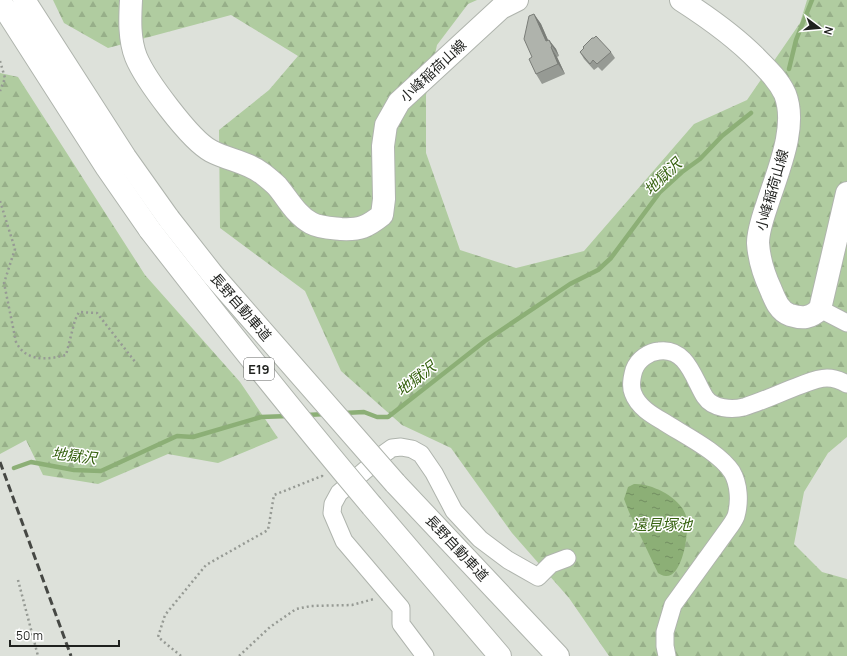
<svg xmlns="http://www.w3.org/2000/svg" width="847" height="656" font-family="Manrope,'Noto Sans JP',sans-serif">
	<defs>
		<pattern id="forest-firs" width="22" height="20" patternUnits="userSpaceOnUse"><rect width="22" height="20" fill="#b0cca0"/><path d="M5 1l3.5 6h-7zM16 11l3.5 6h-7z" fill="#97af89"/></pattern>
		<pattern id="water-ripples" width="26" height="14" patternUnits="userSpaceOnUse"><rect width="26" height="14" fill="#8caf76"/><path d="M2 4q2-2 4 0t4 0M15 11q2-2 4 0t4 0" fill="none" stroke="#728e60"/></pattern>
	</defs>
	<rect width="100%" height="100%" fill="#dde1da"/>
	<g fill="url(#forest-firs)">
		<path d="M53,0H477L468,4L437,45L426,95V153L460,250L516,268L584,251L694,124L747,100L800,23L807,0H847V437L828,453L804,492L794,544L822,572L847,579V656H609L569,598L512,533L451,448L402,425L341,371L305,291L220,228L219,130L269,90L298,56L231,15L108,48L64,23Z"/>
		<path d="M0,73L18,77L145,275L240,382L278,438L218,463L168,454L98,484L43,475L26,440L0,454Z"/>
	</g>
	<path fill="url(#water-ripples)" d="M634,484C652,483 681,498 686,516C690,529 683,577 666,576C663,576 660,574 658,573L629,512L624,499L628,487Z"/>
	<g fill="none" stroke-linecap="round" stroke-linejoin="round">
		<g stroke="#8caf76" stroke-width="4.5">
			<path d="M789,69L796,40L812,0"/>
			<path d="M344,413L364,412L377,417H388L485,341L570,284L598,270L611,258L660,192L682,172L700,159L722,136L751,113"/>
			<path d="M306,415L327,414"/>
			<path d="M14,468L31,462L74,470L101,471L177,436L193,437L261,417L289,416"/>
		</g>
		<defs>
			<g id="street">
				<path d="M820,309L847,323"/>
				<path d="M425,656L401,624V608L344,541L332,513L333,504L339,493L385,453L392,448L401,447L412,449L421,454L434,473L454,511L480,539L508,560L538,577L551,564L567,558"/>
				<path d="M667,656L665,646V632L673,605L728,529C731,525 734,521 736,516C740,502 739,484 732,472C719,452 684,435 664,422C652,415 638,407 633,393C630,386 632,377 634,370C638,359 649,352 659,351C687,347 694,380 705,397C713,409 732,410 744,407C763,401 782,392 801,385C809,382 818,378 827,378C834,378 840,380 847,384"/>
			</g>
			<g id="secondary">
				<path d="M131,0C130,19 129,39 136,57C145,79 190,140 211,151C228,160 248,162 263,174C268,178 273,182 277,186C288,199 296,215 311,223C320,228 331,228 341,229C360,230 367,227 382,215L384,199L383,146L386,125L399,102L501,8L517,0"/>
				<path d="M681,0C709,18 736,37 759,61C769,71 779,81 785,94C798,127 777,173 767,205C763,217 758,231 758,243C759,260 764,275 771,290C775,300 779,311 790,315C803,319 811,318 820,309L847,193"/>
			</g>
			<g id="highway">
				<path d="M24,0L125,157L169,219"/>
				<path d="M0,1L107,168L150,230"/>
				<path d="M395,483L558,656"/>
				<path d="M372,506L500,656"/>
			</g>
		</defs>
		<use href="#street" stroke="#afb4ad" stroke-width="19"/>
		<use href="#secondary" stroke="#afb4ad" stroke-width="24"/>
		<use href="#highway" stroke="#afb4ad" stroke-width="24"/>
		<g stroke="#969a94" stroke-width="2.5" stroke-dasharray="2 3" stroke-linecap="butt">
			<path d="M0,61L5,78L0,91"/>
			<path d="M0,201L15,249L4,283L16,342C26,362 47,360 66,355L75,320L79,312L97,313L136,363"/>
			<path d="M18,580L38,656"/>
			<path d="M181,656L158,637L165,615L206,565L268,530L274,495L322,476L324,478"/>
			<path d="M239,656L270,627L296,609L311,606L352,605L374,599"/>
		</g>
		<use href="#street" stroke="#fff" stroke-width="17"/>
		<use href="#secondary" stroke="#fff" stroke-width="22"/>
		<use href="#highway" stroke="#fff" stroke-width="22"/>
		<path stroke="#464844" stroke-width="3" stroke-dasharray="8 4" stroke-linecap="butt" d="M0,462L71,656"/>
		<defs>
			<g id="highway-bridge">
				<path d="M169,219L213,275L395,483"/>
				<path d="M150,230C222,323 296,416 372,506"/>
			</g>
		</defs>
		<use href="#highway-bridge" stroke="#afb4ad" stroke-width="24" stroke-linecap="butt"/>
		<use href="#highway-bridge" stroke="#fff" stroke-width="22"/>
	</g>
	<g fill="#969a94">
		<path d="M534,14L541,24L548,40H549L556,49L559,56L557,57L565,74L542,84L536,74L532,57Z"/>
		<path d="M584,48L611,52L615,58L602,71L598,67L594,70L584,59L580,52Z"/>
	</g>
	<g fill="#7a7d78">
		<path d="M534,14L541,24L551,47L557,57L565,74L558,64L546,41Z"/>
		<path d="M549,40L556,49L559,56L552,46Z"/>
	</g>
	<g fill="#afb3ac" stroke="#7a7d78">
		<path d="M534,14L546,41L549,40L552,46L551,47L558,64L536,74L529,59L532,57L524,39L529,16Z"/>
		<path d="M596,36L611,52L597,64L593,60L590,64L580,52L584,48L583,47L592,38H594Z"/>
	</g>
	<g text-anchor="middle" stroke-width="3" stroke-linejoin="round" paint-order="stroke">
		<rect fill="#fff" stroke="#626462" stroke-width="1" x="244" y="358" width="30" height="22" rx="3"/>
		<g font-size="13" font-weight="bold" fill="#1f211e">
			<text x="259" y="374">E19</text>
		</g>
		<g font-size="14" fill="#1f211e" stroke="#fff">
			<text transform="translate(433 71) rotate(-43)" y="5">小峰稲荷山線</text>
			<text transform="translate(772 190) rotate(-74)" y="5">小峰稲荷山線</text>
			<text transform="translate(241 307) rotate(49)" y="5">長野自動車道</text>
			<text transform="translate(457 548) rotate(47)" y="5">長野自動車道</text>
		</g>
		<g font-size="15" font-style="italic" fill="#366210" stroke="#fff">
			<text transform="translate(663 177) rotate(-44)" y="5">地獄沢</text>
			<text transform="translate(416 379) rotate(-38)" y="5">地獄沢</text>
			<text transform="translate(74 456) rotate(7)" y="5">地獄沢</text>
			<text x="662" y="530">遠見塚池</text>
		</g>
	</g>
	<g transform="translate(819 28) rotate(106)" stroke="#ffffff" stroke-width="3" paint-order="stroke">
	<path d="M0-3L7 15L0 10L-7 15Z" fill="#1f211e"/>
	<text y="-6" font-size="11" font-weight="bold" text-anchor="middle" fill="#1f211e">N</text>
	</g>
	<path d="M10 640v6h109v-6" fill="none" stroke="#1f211e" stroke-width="2"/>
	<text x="16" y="640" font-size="12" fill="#1f211e" stroke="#ffffff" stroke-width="3" paint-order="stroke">50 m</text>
</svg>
